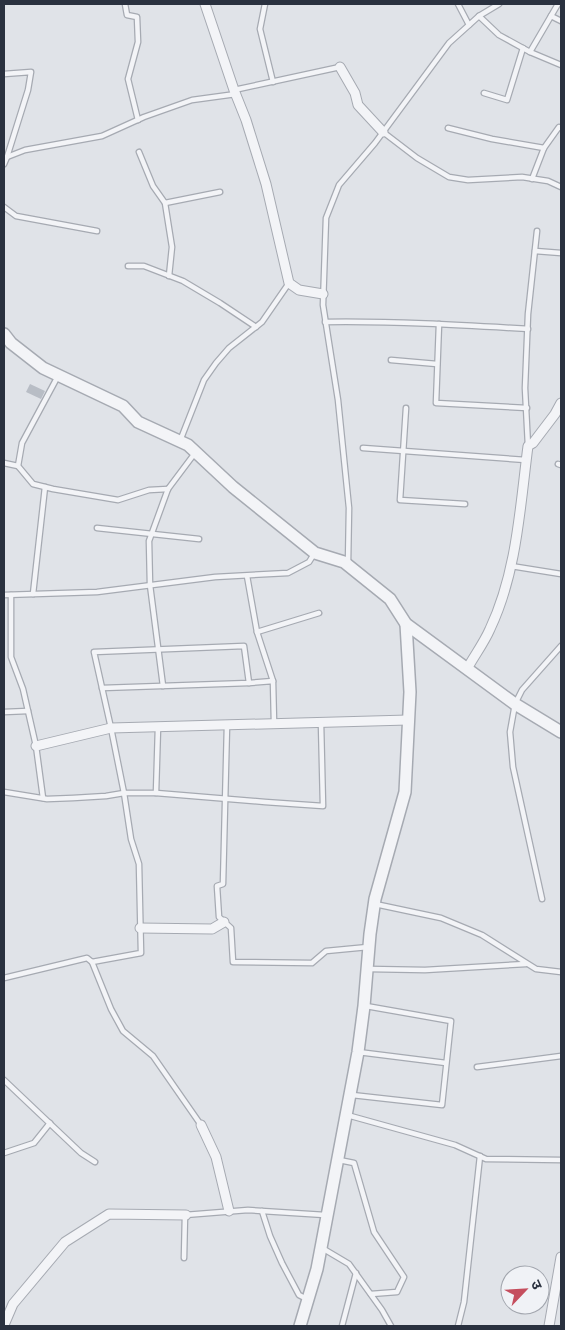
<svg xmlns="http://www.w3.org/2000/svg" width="565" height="1330" font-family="Barlow,'Noto Sans Devanagari',sans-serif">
	<rect width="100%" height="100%" fill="#e0e3e8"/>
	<path fill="#b8bdc5" d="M30,384L45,391L41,399L26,392Z"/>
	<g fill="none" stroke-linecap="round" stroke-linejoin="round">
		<defs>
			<g id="service">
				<path d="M125,4L127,15L137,17L138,42L128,79L138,120"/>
				<path d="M265,4L260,29L273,82"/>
				<path d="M458,4L469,25"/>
				<path d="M479,16L499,35L530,52L561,65"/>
				<path d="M551,16L561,21"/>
				<path d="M530,52L558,4"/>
				<path d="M4,74L31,72L28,90L7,157"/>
				<path d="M234,90L340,67"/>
				<path d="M484,93L507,100L523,48"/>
				<path d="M448,128L492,139L544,148"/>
				<path d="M383,132L417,158L449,177L468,180L522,177L548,181L561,187"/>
				<path d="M139,152L153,186L165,203L172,247L169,276"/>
				<path d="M4,164L7,157L25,150L102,136L144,117L192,100L236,94"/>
				<path d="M532,179L544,148L559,127L561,128"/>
				<path d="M165,203L220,192"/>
				<path d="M4,207L16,216L97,231"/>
				<path d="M535,251L561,253"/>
				<path d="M128,266H144L183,281L220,303L256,327"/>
				<path d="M325,322C393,321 460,325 528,329"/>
				<path d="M439,324L436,403L527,408"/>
				<path d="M391,360L437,364"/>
				<path d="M58,376L22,443L18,466L33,484L53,489L118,500L149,490L168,489"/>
				<path d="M406,408L400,500L465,504"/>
				<path d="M180,441L204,380L216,363L229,348L262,322L289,283"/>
				<path d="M528,446L525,388L528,314L537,231"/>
				<path d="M363,448L526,460"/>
				<path d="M4,463L18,466"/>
				<path d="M558,464L561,465"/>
				<path d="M97,528L199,539"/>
				<path d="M348,564L349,508L338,400L323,305L326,218L339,185L375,143L449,43L479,16L499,4"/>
				<path d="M511,566L561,574"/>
				<path d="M247,576L257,632L273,681"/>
				<path d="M33,594L45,487"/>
				<path d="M4,595L97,592L215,577L288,573L309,562L314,554"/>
				<path d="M11,595V657L23,689L36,746L43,798"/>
				<path d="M257,632L319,613"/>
				<path d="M163,686L150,585L149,541L168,489L195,453"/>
				<path d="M102,688L249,683L273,681L274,723"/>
				<path d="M4,712L28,711"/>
				<path d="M227,725L223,884L217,886L219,917L231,928L233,962L312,963L326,951L368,947"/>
				<path d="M4,792L47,799L73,798L106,796L124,793H156L265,802L323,806L321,723"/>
				<path d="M156,793L158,727"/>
				<path d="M542,899L513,767L510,732L515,704L522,690L561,646"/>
				<path d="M375,904L441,918L482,935L536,969L561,972"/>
				<path d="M92,962L111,1009L123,1031L153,1056L201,1125"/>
				<path d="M369,969L425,970L526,964"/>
				<path d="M4,978L87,958L92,962L141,953L139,864L131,839L124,793L111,728L94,652L244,646L249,683"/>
				<path d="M358,1052L446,1063"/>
				<path d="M477,1067L561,1056"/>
				<path d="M4,1080L81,1153L95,1162"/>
				<path d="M352,1095L442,1105L451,1021L366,1006"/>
				<path d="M347,1115L455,1145L486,1159L561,1160"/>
				<path d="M4,1153L34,1143L50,1123"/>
				<path d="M339,1160L354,1163L374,1232L404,1277L397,1292L371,1294"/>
				<path d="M262,1211L270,1236L282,1263L299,1295L307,1299"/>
				<path d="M322,1248L349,1264L382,1310L391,1326"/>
				<path d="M184,1258L185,1215L248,1210L325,1215"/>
				<path d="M342,1326L356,1273"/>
				<path d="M458,1326L464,1302L480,1156"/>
			</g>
			<g id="minor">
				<path d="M205,4L234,90L246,120L266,184L289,283L299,290L323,294"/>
				<path d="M340,67L355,93L358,105L383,132"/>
				<path d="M467,669C474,656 484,643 490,629C517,572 520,507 528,446L533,443L555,414L561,403"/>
				<path d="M36,746L111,728L408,720"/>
				<path d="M140,928L212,929L224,922"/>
				<path d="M201,1125L216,1157L229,1211"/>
				<path d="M4,1325L13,1304L65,1242L109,1214L186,1215"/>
				<path d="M549,1326L561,1257"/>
			</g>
			<g id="tertiary">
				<path d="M4,334L11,343L43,368L123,406L138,422L188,445L233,487L315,553L344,562L390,599L406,624L515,704L561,732"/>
				<path d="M300,1326L317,1269L358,1052L364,1006L370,934L375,899L405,792L410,692L406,624"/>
			</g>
		</defs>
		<use href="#service" stroke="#a6aab2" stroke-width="7"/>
		<use href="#minor" stroke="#a6aab2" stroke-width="11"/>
		<use href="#tertiary" stroke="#a6aab2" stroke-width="14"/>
		<use href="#service" stroke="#f3f4f7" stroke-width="4.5"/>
		<use href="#minor" stroke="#f3f4f7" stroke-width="9"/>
		<use href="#tertiary" stroke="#f3f4f7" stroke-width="11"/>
	</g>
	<rect width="565" height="1330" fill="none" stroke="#2a313f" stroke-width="10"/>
	<g transform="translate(525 1290) rotate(65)"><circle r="24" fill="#f0f2f6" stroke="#a1a5ad"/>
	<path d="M0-4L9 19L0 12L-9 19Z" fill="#c54e5e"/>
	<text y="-8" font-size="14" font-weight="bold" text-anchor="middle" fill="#2a313f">उ</text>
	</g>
</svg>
